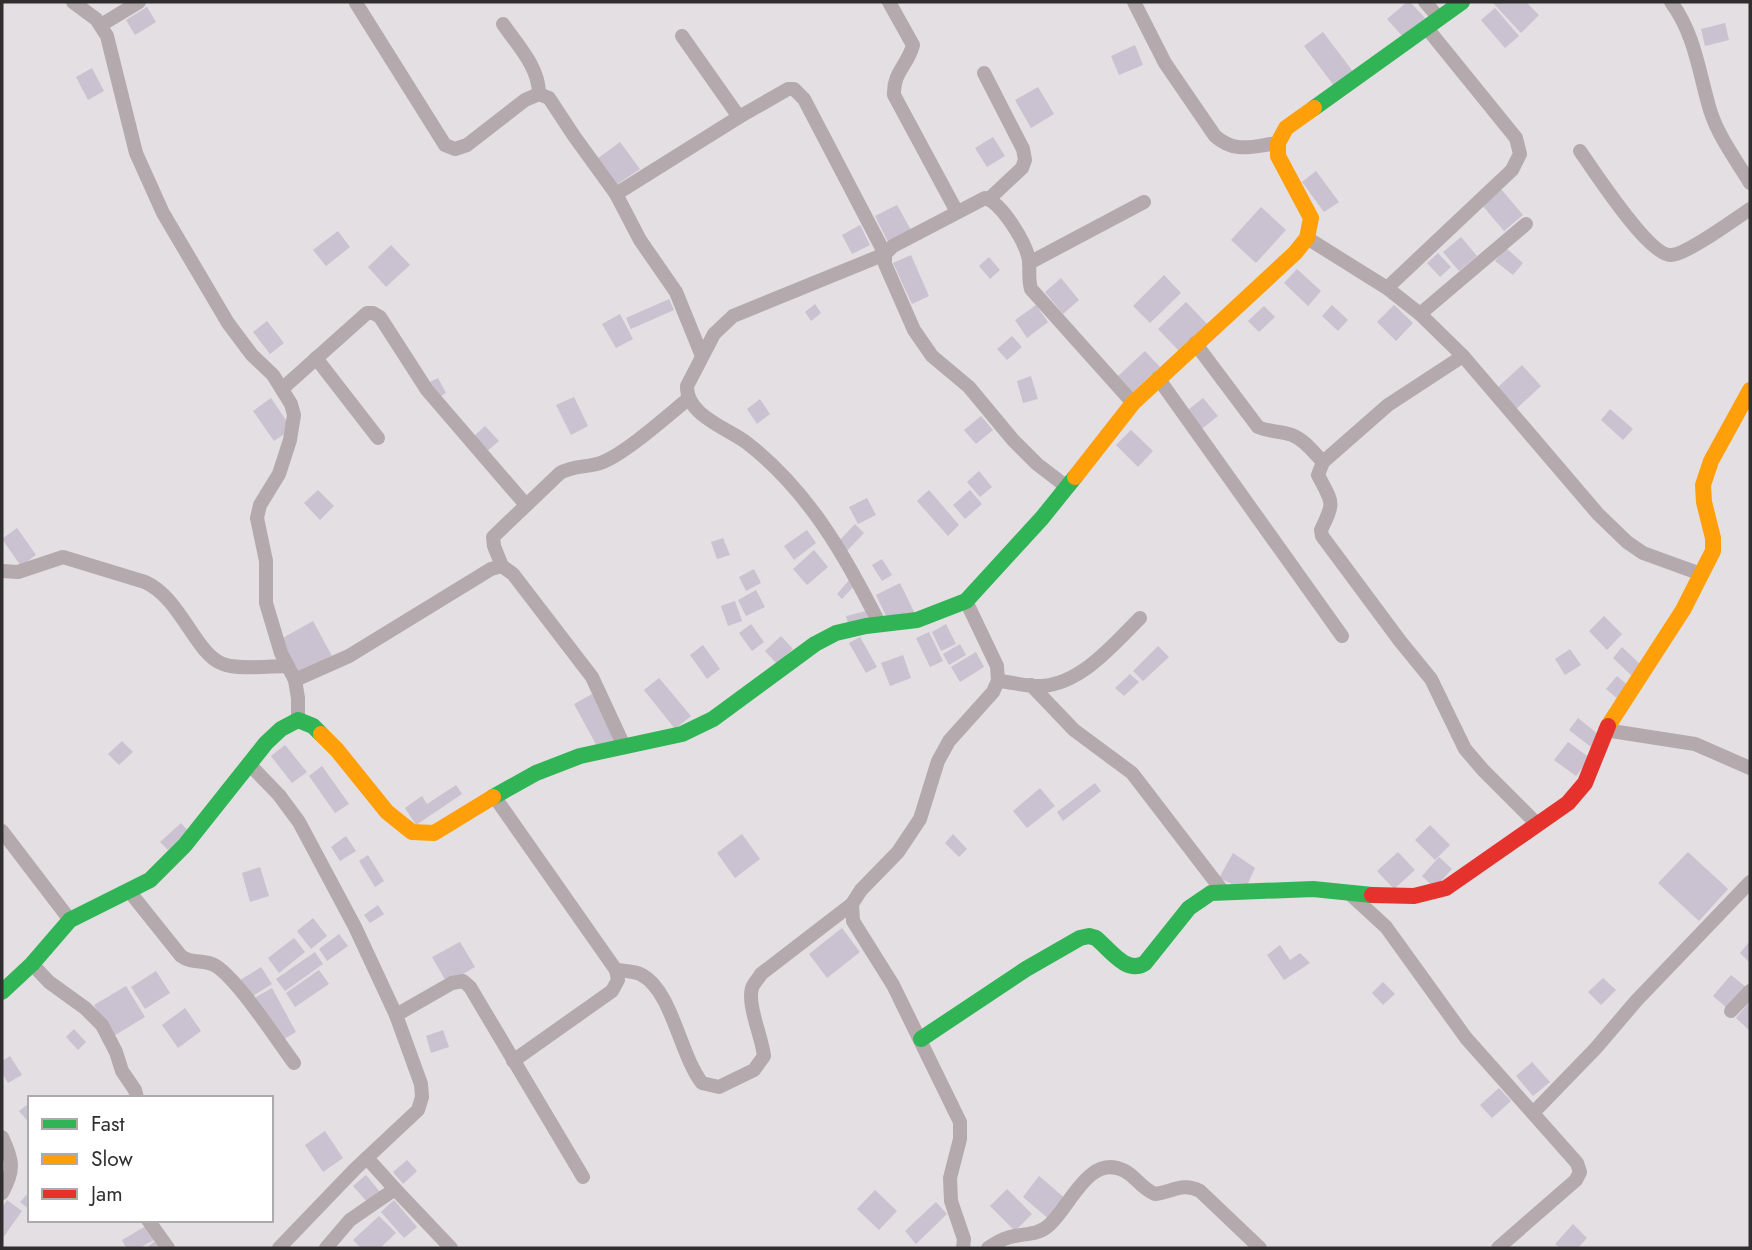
<svg xmlns="http://www.w3.org/2000/svg" width="1752" height="1250" font-family="Jost,sans-serif">
	<rect width="100%" height="100%" fill="#e4dfe2"/>
	<g fill="#cac2d0">
		<path d="M1407,2H1410L1425,18L1404,38L1387,19Z"/>
		<path d="M1494,2H1526L1539,15L1521,33L1493,3Z"/>
		<path d="M147,7L156,22L135,35L126,20Z"/>
		<path d="M1495,8L1519,36L1505,48L1481,20Z"/>
		<path d="M1725,23L1729,40L1705,46L1701,29Z"/>
		<path d="M1323,32L1354,73L1335,87L1304,46Z"/>
		<path d="M1135,45L1143,65L1119,75L1111,56Z"/>
		<path d="M92,68L104,91L88,100L76,77Z"/>
		<path d="M1038,87L1054,114L1031,128L1015,100Z"/>
		<path d="M993,137L1005,156L987,167L975,148Z"/>
		<path d="M620,142L640,169L616,185L597,159Z"/>
		<path d="M1316,171L1339,202L1324,212L1302,182Z"/>
		<path d="M1501,189L1523,215L1504,231L1482,205Z"/>
		<path d="M897,205L911,230L888,242L875,216Z"/>
		<path d="M1261,207L1286,230L1256,263L1231,240Z"/>
		<path d="M860,225L870,245L852,254L842,235Z"/>
		<path d="M338,231L350,247L326,266L313,250Z"/>
		<path d="M1461,237L1477,256L1459,271L1443,252Z"/>
		<path d="M391,245L410,265L386,287L368,267Z"/>
		<path d="M1506,248L1523,263L1513,275L1495,261Z"/>
		<path d="M1438,253L1451,267L1440,277L1427,263Z"/>
		<path d="M911,255L929,296L912,304L893,263Z"/>
		<path d="M989,257L1000,270L990,279L979,266Z"/>
		<path d="M1297,269L1321,291L1308,306L1284,283Z"/>
		<path d="M1164,275L1181,293L1150,323L1133,306Z"/>
		<path d="M1061,278L1079,300L1063,314L1045,292Z"/>
		<path d="M669,299L674,310L631,329L626,318Z"/>
		<path d="M1186,302L1207,324L1179,351L1158,329Z"/>
		<path d="M815,304L821,313L811,321L805,312Z"/>
		<path d="M1036,305L1048,322L1027,338L1015,320Z"/>
		<path d="M1332,305L1348,320L1338,331L1322,316Z"/>
		<path d="M1394,305L1413,323L1396,341L1377,322Z"/>
		<path d="M1264,306L1275,317L1259,332L1248,321Z"/>
		<path d="M620,314L633,339L616,348L602,324Z"/>
		<path d="M267,321L284,343L270,354L253,332Z"/>
		<path d="M1012,336L1022,347L1007,360L997,349Z"/>
		<path d="M1145,351L1160,367L1130,395L1115,379Z"/>
		<path d="M1522,365L1541,386L1515,410L1496,389Z"/>
		<path d="M1031,376L1038,399L1023,403L1017,381Z"/>
		<path d="M438,378L446,393L436,399L428,383Z"/>
		<path d="M574,397L588,426L571,435L556,405Z"/>
		<path d="M271,398L292,429L274,441L253,411Z"/>
		<path d="M1203,398L1218,416L1199,431L1184,413Z"/>
		<path d="M760,399L770,414L757,424L747,409Z"/>
		<path d="M1610,409L1633,429L1623,440L1601,420Z"/>
		<path d="M981,416L993,430L976,444L964,430Z"/>
		<path d="M485,426L499,441L486,452L473,437Z"/>
		<path d="M1131,430L1153,451L1138,467L1116,445Z"/>
		<path d="M979,471L992,487L980,497L967,482Z"/>
		<path d="M318,490L334,506L320,520L304,503Z"/>
		<path d="M929,490L959,525L948,536L917,501Z"/>
		<path d="M970,490L982,504L965,519L953,505Z"/>
		<path d="M867,498L876,515L858,524L849,507Z"/>
		<path d="M855,524L864,533L845,553L835,545Z"/>
		<path d="M17,528L36,555L21,566L2,539Z"/>
		<path d="M807,530L816,543L794,560L784,546Z"/>
		<path d="M723,538L730,555L717,559L711,542Z"/>
		<path d="M814,550L828,567L807,585L793,569Z"/>
		<path d="M882,559L892,575L882,581L872,565Z"/>
		<path d="M754,569L761,583L746,591L739,577Z"/>
		<path d="M849,580L855,585L842,599L837,594Z"/>
		<path d="M900,583L916,616L888,620L876,595Z"/>
		<path d="M756,590L765,607L746,616L738,600Z"/>
		<path d="M735,601L742,621L728,626L721,606Z"/>
		<path d="M866,611L869,622L849,627L846,616Z"/>
		<path d="M1604,616L1622,634L1607,650L1589,631Z"/>
		<path d="M313,621L332,656L298,675L279,640Z"/>
		<path d="M751,624L764,642L752,651L739,633Z"/>
		<path d="M946,624L956,644L941,651L932,632Z"/>
		<path d="M929,632L943,661L930,667L916,638Z"/>
		<path d="M781,636L793,649L777,664L765,651Z"/>
		<path d="M860,637L877,667L866,673L849,643Z"/>
		<path d="M960,644L966,655L949,665L943,654Z"/>
		<path d="M703,645L720,669L707,679L690,655Z"/>
		<path d="M1158,646L1169,657L1143,681L1133,671Z"/>
		<path d="M1622,647L1642,666L1633,677L1613,658Z"/>
		<path d="M1570,649L1581,665L1565,675L1555,659Z"/>
		<path d="M976,652L984,667L960,682L951,667Z"/>
		<path d="M903,655L911,678L890,686L881,663Z"/>
		<path d="M1130,674L1139,682L1124,696L1115,688Z"/>
		<path d="M1617,676L1630,687L1619,700L1606,689Z"/>
		<path d="M659,678L691,716L675,729L644,690Z"/>
		<path d="M592,694L617,740L599,750L574,704Z"/>
		<path d="M1578,718L1599,735L1591,747L1569,730Z"/>
		<path d="M122,741L133,752L119,765L108,754Z"/>
		<path d="M1568,742L1590,758L1576,776L1554,760Z"/>
		<path d="M285,745L307,772L292,783L271,756Z"/>
		<path d="M322,766L349,804L335,813L309,776Z"/>
		<path d="M1095,783L1101,791L1063,821L1057,812Z"/>
		<path d="M456,785L462,794L416,825L405,808L422,796L427,804Z"/>
		<path d="M1040,788L1055,806L1027,828L1013,811Z"/>
		<path d="M181,823L188,831L168,850L160,842Z"/>
		<path d="M1430,825L1450,845L1435,860L1415,840Z"/>
		<path d="M742,834L760,859L735,878L717,853Z"/>
		<path d="M953,834L967,849L959,857L945,843Z"/>
		<path d="M346,836L356,851L340,861L331,847Z"/>
		<path d="M1398,852L1415,870L1394,889L1377,871Z"/>
		<path d="M1688,852L1728,889L1699,921L1658,883Z"/>
		<path d="M1233,853L1255,868L1245,890L1219,878Z"/>
		<path d="M368,855L384,881L375,887L359,861Z"/>
		<path d="M1439,857L1452,869L1435,888L1422,876Z"/>
		<path d="M260,867L269,896L250,902L242,873Z"/>
		<path d="M378,905L384,914L370,923L364,915Z"/>
		<path d="M313,918L327,936L311,949L297,931Z"/>
		<path d="M842,928L860,952L827,978L809,954Z"/>
		<path d="M339,934L348,946L327,961L319,949Z"/>
		<path d="M294,938L305,952L279,973L268,958Z"/>
		<path d="M1750,941V963L1740,953Z"/>
		<path d="M460,942L475,967L447,983L432,957Z"/>
		<path d="M1280,945L1290,960L1300,953L1310,963L1284,980L1267,955Z"/>
		<path d="M315,952L323,964L285,991L276,979Z"/>
		<path d="M261,967L272,984L248,999L237,982Z"/>
		<path d="M319,970L329,984L295,1007L286,993Z"/>
		<path d="M156,971L170,993L145,1009L131,987Z"/>
		<path d="M1731,975L1747,988L1728,1009L1713,996Z"/>
		<path d="M1603,978L1616,990L1601,1005L1588,992Z"/>
		<path d="M1383,982L1395,994L1383,1005L1372,993Z"/>
		<path d="M126,986L145,1017L112,1037L94,1005Z"/>
		<path d="M272,988L296,1032L282,1040L262,1007L256,1010L251,1000Z"/>
		<path d="M1750,1001V1031L1736,1018Z"/>
		<path d="M185,1008L201,1031L178,1048L162,1025Z"/>
		<path d="M74,1029L86,1042L78,1050L66,1037Z"/>
		<path d="M443,1030L449,1047L431,1053L426,1036Z"/>
		<path d="M10,1056L22,1075L8,1083L2,1073V1061Z"/>
		<path d="M1532,1062L1550,1082L1533,1096L1516,1076Z"/>
		<path d="M1499,1088L1511,1101L1492,1118L1480,1105Z"/>
		<path d="M30,1103V1124L19,1111Z"/>
		<path d="M325,1131L343,1158L323,1172L305,1145Z"/>
		<path d="M407,1160L417,1171L403,1184L393,1172Z"/>
		<path d="M366,1175L380,1192L368,1203L353,1186Z"/>
		<path d="M1039,1176L1067,1200L1050,1220L1023,1197Z"/>
		<path d="M1007,1189L1032,1214L1015,1231L990,1206Z"/>
		<path d="M875,1190L897,1211L879,1230L857,1209Z"/>
		<path d="M30,1191V1210L20,1202Z"/>
		<path d="M7,1200L22,1211L2,1239V1208Z"/>
		<path d="M394,1200L417,1227L404,1238L381,1212Z"/>
		<path d="M936,1202L947,1214L916,1244L905,1231Z"/>
		<path d="M379,1216L396,1233L380,1248H361L353,1240Z"/>
		<path d="M1573,1224L1587,1238L1578,1248H1560L1555,1244Z"/>
		<path d="M146,1226L154,1240L139,1248H126L122,1240Z"/>
		<path d="M155,1241L162,1248H146Z"/>
	</g>
	<g fill="none" stroke-linecap="round" stroke-linejoin="round">
		<g stroke="#b4a9ac" stroke-width="14">
			<path d="M73,2L96,19L107,36L136,153L163,213L228,323L252,355L273,375L291,404L294,415L290,440L279,474L260,505L257,518L266,561V603L281,653L295,680L298,698V720"/>
			<path d="M889,2L913,45C908,65 893,72 894,95L957,212"/>
			<path d="M1134,2L1165,63L1215,136C1235,154 1253,146 1278,143"/>
			<path d="M1425,2L1439,18"/>
			<path d="M1671,2C1695,34 1699,73 1710,110C1718,136 1736,160 1750,183"/>
			<path d="M356,3L445,145L455,149L467,145L525,100L539,94L549,98L574,136L616,194L640,240L676,292L702,356"/>
			<path d="M503,24C518,46 539,67 539,94"/>
			<path d="M101,25L139,2"/>
			<path d="M682,36L739,117"/>
			<path d="M984,73L1023,149L1025,160L1022,168L989,199"/>
			<path d="M1580,151C1594,171 1649,256 1671,255C1686,255 1735,219 1750,209"/>
			<path d="M616,194L739,117L788,89H794L804,99L885,254L733,316L714,334L687,386C686,415 727,428 747,443C808,490 846,557 880,625"/>
			<path d="M1307,238L1387,288L1420,314L1463,356L1598,514L1627,542L1643,553L1701,574"/>
			<path d="M1029,263L1144,202"/>
			<path d="M1387,288L1512,170L1520,154L1516,138L1426,27"/>
			<path d="M1420,314L1526,224"/>
			<path d="M1195,343L1258,427C1269,432 1281,431 1292,435C1305,440 1314,453 1323,462"/>
			<path d="M1463,356L1388,405L1323,462L1318,475C1333,504 1335,501 1321,530L1322,536L1400,641L1431,679L1465,749L1483,770L1537,824"/>
			<path d="M316,358L378,438"/>
			<path d="M1158,378L1342,636"/>
			<path d="M283,388L367,313H373L380,317L427,390L526,505"/>
			<path d="M1067,487L1037,464L1013,440L969,387L932,356L914,330L885,264V254L893,246L985,198C1002,203 1027,244 1029,261C1030,271 1028,279 1031,289L1133,403"/>
			<path d="M502,566L494,546L493,537L560,473C574,465 588,468 603,462C627,452 666,417 688,399"/>
			<path d="M2,571L18,572L63,557L145,582C181,598 195,654 223,664C238,670 271,666 288,666"/>
			<path d="M295,680L349,656L491,569L502,566L513,574L592,677L624,746"/>
			<path d="M998,681C1012,682 1028,687 1042,686C1082,683 1114,644 1140,618"/>
			<path d="M1031,685L1074,730L1132,773L1221,889"/>
			<path d="M1605,730L1695,744L1750,768"/>
			<path d="M250,765L279,795L299,822L355,927L396,1015L421,1084L422,1097L418,1110L355,1169L279,1248"/>
			<path d="M494,796L616,970L618,980L612,991L513,1061"/>
			<path d="M2,831L70,920"/>
			<path d="M129,891L181,956C193,965 204,958 216,966C239,981 276,1039 294,1063"/>
			<path d="M1349,893L1386,927L1466,1038L1577,1163L1580,1172L1576,1180L1498,1248"/>
			<path d="M32,964L49,982L85,1008L102,1025L116,1052L122,1071L135,1090L137,1098"/>
			<path d="M616,970C624,971 635,971 642,975C672,991 680,1055 702,1083L719,1087L754,1070L764,1056C762,1037 747,1005 752,988C753,984 759,978 761,974L852,904"/>
			<path d="M1731,1011L1750,991"/>
			<path d="M396,1015L452,983L463,981L470,987L583,1177"/>
			<path d="M1533,1113L1596,1048L1636,1001L1750,882"/>
			<path d="M2,1137C13,1160 15,1170 2,1193"/>
			<path d="M395,1189L451,1248"/>
			<path d="M148,1220L168,1248"/>
			<path d="M326,1248L350,1220L395,1189L367,1158"/>
			<path d="M963,1248L964,1239L951,1201L950,1178L960,1139V1122L893,985L853,921L852,904L861,890L898,852L920,819L938,761L949,741L993,692L998,681L997,666L966,601"/>
			<path d="M988,1248C994,1244 1000,1240 1007,1238C1021,1233 1037,1236 1048,1226C1070,1208 1088,1152 1125,1171C1136,1177 1142,1189 1155,1194C1172,1192 1183,1182 1200,1191L1260,1248"/>
		</g>
		<g stroke="#30b455" stroke-width="16">
			<path d="M1314,108L1462,2"/>
			<path d="M493,797L536,773L580,756L682,734L713,719L815,644L836,633L866,626L917,620L966,601L1042,518L1075,477"/>
			<path d="M2,992L32,964L70,920L150,880L185,845L266,743L281,729L298,720L313,726L321,734"/>
			<path d="M921,1039L1026,969L1080,938L1089,936L1096,938C1110,950 1127,975 1145,963L1189,908L1211,893L1313,889L1372,895"/>
		</g>
		<g stroke="#ff9f0a" stroke-width="16">
			<path d="M1075,477L1133,403L1295,253L1307,238L1311,218L1278,156V143L1286,128L1314,108"/>
			<path d="M1608,726L1683,610L1713,551V538L1704,502L1703,485L1711,461L1750,390"/>
			<path d="M321,734L337,750L387,812L412,832L434,833L493,797"/>
		</g>
		<path stroke="#e5322d" stroke-width="16" d="M1372,895L1414,896L1446,888L1568,803L1585,783L1608,726"/>
	</g>
	<rect width="1752" height="1250" fill="none" stroke="#302e2f" stroke-width="7"/>
	<rect x="28" y="1096" width="245" height="126" fill="#ffffff" stroke="#acabac" stroke-width="2"/>
	<rect x="42" y="1119" width="35" height="10" fill="#30b455" stroke="#acabac" stroke-width="2"/>
	<text x="91" y="1131" font-size="21" fill="#302e2f">Fast</text>
	<rect x="42" y="1154" width="35" height="10" fill="#ff9f0a" stroke="#acabac" stroke-width="2"/>
	<text x="91" y="1166" font-size="21" fill="#302e2f">Slow</text>
	<rect x="42" y="1189" width="35" height="10" fill="#e5322d" stroke="#acabac" stroke-width="2"/>
	<text x="91" y="1201" font-size="21" fill="#302e2f">Jam</text>
</svg>
